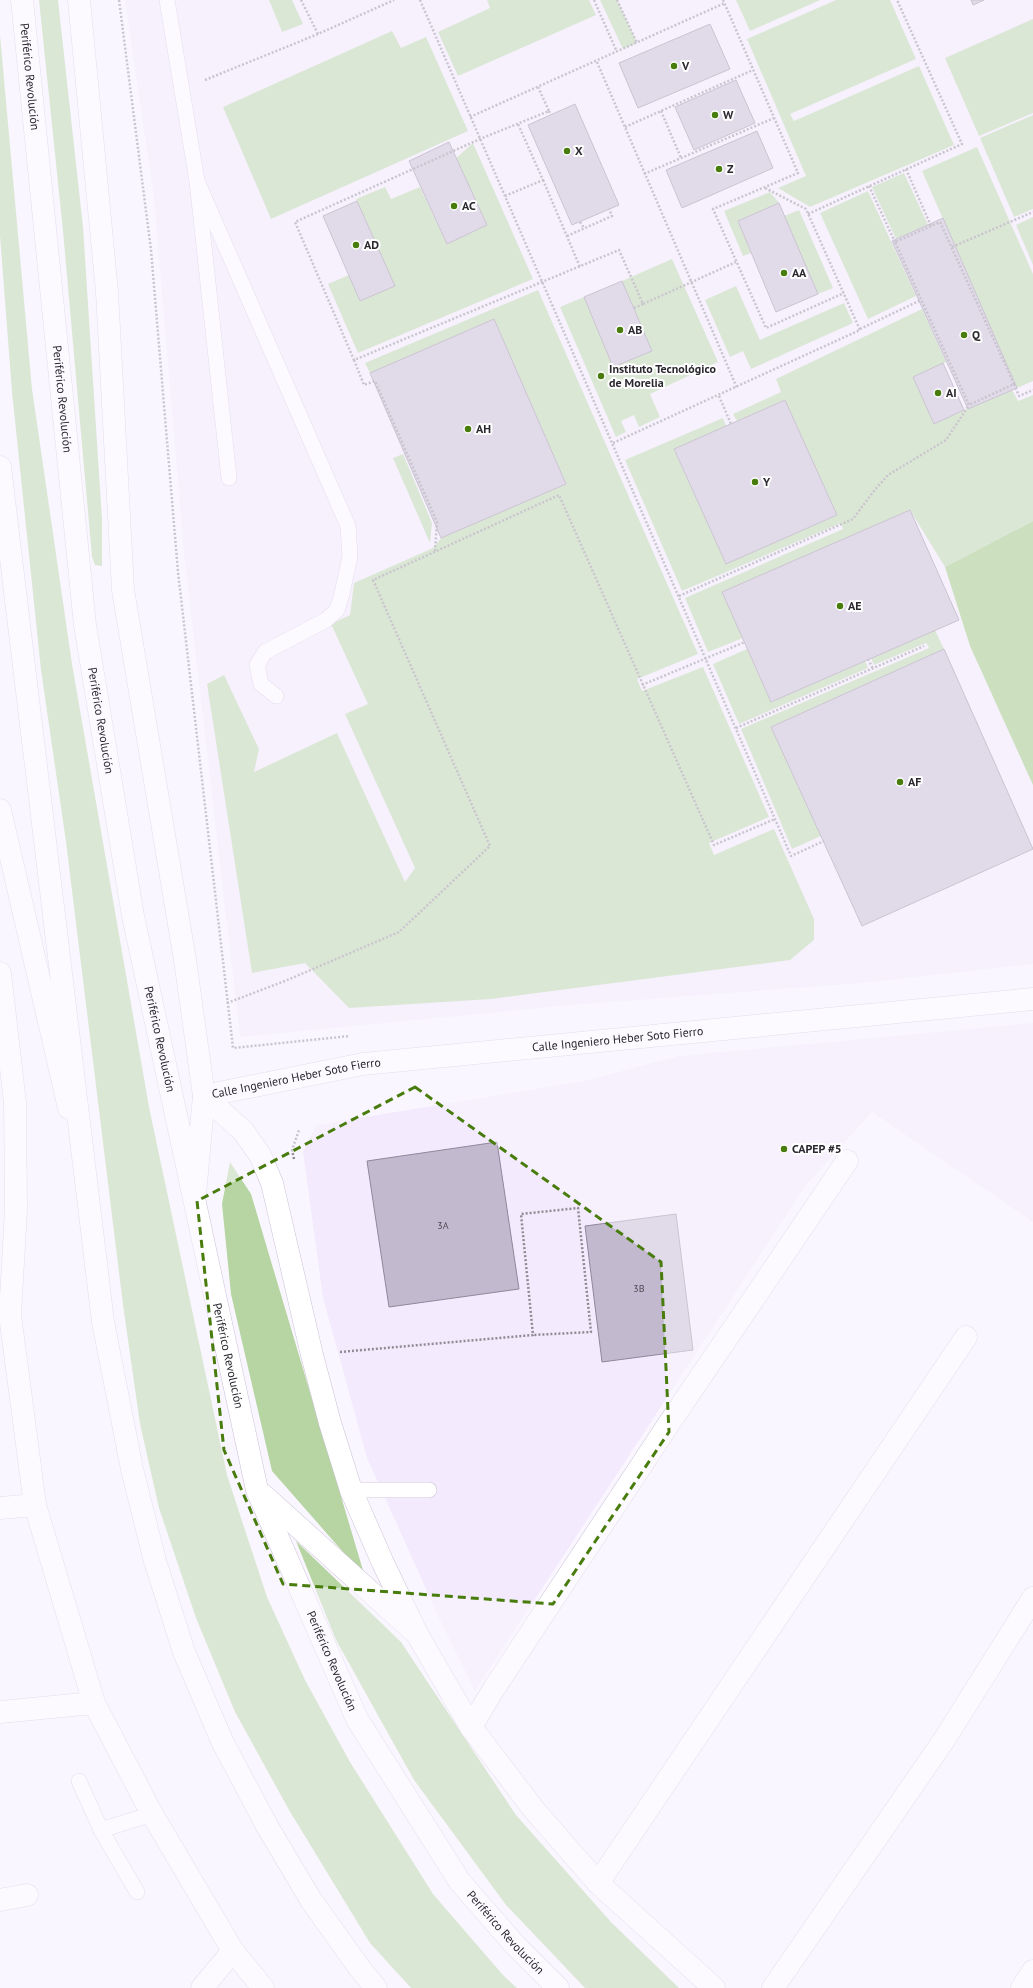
<svg xmlns="http://www.w3.org/2000/svg" width="1033" height="1988" font-family="'PT Sans',sans-serif">
	<rect width="100%" height="100%" fill="#faf6ff"/>
	<g fill="#f3ebfd">
		<path d="M125,0H1033V964L862,983L571,1005L240,1037L184,554L154,199Z"/>
		<path d="M1033,1023V1222L872,1112L806,1185L475,1691L440,1620L367,1458L323,1298L303,1152L316,1125L584,1081L679,1056Z"/>
	</g>
	<g fill="#b7d5a2">
		<path d="M39,0H58L83,227L102,519V566L95,565L92,557L63,231Z"/>
		<path d="M269,0H292L303,24L282,32Z"/>
		<path d="M487,0H589L596,15L458,76L438,32L490,8Z"/>
		<path d="M600,0H617L637,43L623,49Z"/>
		<path d="M736,0H820L750,31Z"/>
		<path d="M836,0H890L916,59L790,114L794,121L919,66L954,145L810,207L778,188L806,176L747,39Z"/>
		<path d="M1033,19V113L979,136L945,58Z"/>
		<path d="M392,31L401,48L426,37L468,131L271,219L223,107Z"/>
		<path d="M0,35L32,389L72,664L149,1107L227,1475L267,1597L305,1680L350,1762L433,1894L503,1975L517,1988H411L370,1943L289,1810L235,1712L196,1618L159,1508L140,1424L123,1305L66,842L41,670L12,392L0,236Z"/>
		<path d="M1033,115V209L1014,217L980,138Z"/>
		<path d="M473,143L533,279L358,353L328,284L349,275L360,301L394,286L356,199L385,187L391,199L420,187L447,244L487,225L456,158Z"/>
		<path d="M977,147L1033,274V381L1017,388L922,171Z"/>
		<path d="M904,173L928,225L896,239L872,187Z"/>
		<path d="M868,191L916,296L868,319L820,213Z"/>
		<path d="M770,192L779,203L738,221L751,253L743,256L724,211Z"/>
		<path d="M799,210L833,288L818,294L784,216Z"/>
		<path d="M1033,217V265L1016,225Z"/>
		<path d="M672,259L718,362L650,394L660,417L639,427L634,415L621,421L626,432L616,437L560,307L584,297L613,367L652,351L622,281Z"/>
		<path d="M736,286L760,340L844,303L853,323L751,369L743,351L730,357L705,300Z"/>
		<path d="M538,290L698,654L637,679L642,691L703,667L769,817L709,843L714,855L774,829L814,919V940L790,960L491,999L349,1008L305,963L252,973L207,684L224,675L259,749L254,772L337,733L405,882L415,868L345,714L368,704L331,624L350,615L354,583L433,548L441,538L566,484L494,319L370,373L365,363Z"/>
		<path d="M922,309L946,362L913,377L934,423L1012,390L1018,401L1033,395V521L945,567L910,510L723,592L743,638L708,652L685,598L843,529L841,523L682,591L625,460L723,418L726,426L674,450L726,564L837,515L785,400L737,421L733,414L781,392L776,379Z"/>
		<path d="M403,454L432,523L430,543L393,458Z"/>
		<path d="M935,630L944,649L771,727L821,836L792,849L741,729L929,648L926,643L874,665L871,658Z"/>
		<path d="M747,649L771,702L865,661L868,668L739,724L713,664Z"/>
		<path d="M230,1162L251,1194L365,1577L272,1471L231,1294L222,1204Z"/>
		<path d="M296,1541L401,1642L516,1815L611,1922L679,1988H585L506,1905L414,1780L336,1640Z"/>
	</g>
	<path fill="#95c671" d="M1033,521V785L970,646L945,567Z"/>
	<g fill="#c3b9ce" stroke="#91879b">
		<path d="M971,0H984L973,5Z"/>
		<path d="M710,24L730,69L638,108L619,63Z"/>
		<path d="M736,80L755,123L694,150L675,107Z"/>
		<path d="M575,104L619,205L572,225L528,125Z"/>
		<path d="M757,131L773,168L682,208L666,170Z"/>
		<path d="M449,142L487,225L447,244L409,161Z"/>
		<path d="M357,201L395,286L360,301L323,216Z"/>
		<path d="M779,203L818,294L776,312L738,221Z"/>
		<path d="M943,218L1017,388L968,409L892,241Z"/>
		<path d="M622,281L652,351L613,367L584,297Z"/>
		<path d="M494,319L566,484L441,538L370,373Z"/>
		<path d="M943,363L964,410L934,424L913,377Z"/>
		<path d="M785,400L837,515L726,564L674,449Z"/>
		<path d="M910,510L959,620L771,702L722,592Z"/>
		<path d="M944,649L1033,849L862,926L771,727Z"/>
		<path d="M497,1142L519,1289L389,1307L367,1161Z"/>
		<path d="M676,1214L693,1350L602,1362L585,1226Z"/>
	</g>
	<g fill="none" stroke-linecap="round" stroke-linejoin="round">
		<defs>
			<g id="service">
				<path d="M167,0L197,181L229,478"/>
				<path d="M197,181L348,526L350,556L342,594L337,610L326,620L265,652L257,665L261,684L276,696"/>
				<path d="M351,1490H429"/>
				<path d="M79,1781L101,1830L137,1892"/>
				<path d="M101,1830L152,1814"/>
			</g>
			<g id="minor">
				<path d="M204,1096L243,1131L260,1155L272,1183L312,1355L330,1423L351,1490L383,1563L417,1634L471,1727L535,1811L598,1883L714,1988"/>
				<path d="M0,1508L35,1505"/>
				<path d="M0,1712L94,1703"/>
				<path d="M471,1727L493,1690L668,1425L847,1161"/>
				<path d="M598,1883L966,1337"/>
				<path d="M0,1900L27,1895"/>
				<path d="M202,1988L233,1951"/>
				<path d="M773,1988L944,1740L1033,1598"/>
				<path d="M1022,1988L1033,1971"/>
			</g>
			<g id="tertiary">
				<path d="M0,973L15,1103L16,1210L10,1315L35,1505L94,1703L152,1814L233,1951L263,1988"/>
				<path id="s1" d="M204,1096L363,1064L1033,999"/>
			</g>
			<g id="secondary">
				<path d="M79,0L107,292L123,590L185,960L204,1096L195,1194"/>
				<path d="M0,810L69,1108"/>
			</g>
			<g id="trunk">
				<path id="s2" d="M22,0L85,625L133,916L257,1490L357,1719L460,1882L515,1945L558,1988"/>
				<path d="M0,467L103,1322L132,1469L155,1561L184,1652L222,1741L267,1826L311,1900L361,1970L376,1988"/>
				<path d="M263,1495L417,1634"/>
			</g>
		</defs>
		<use href="#service" stroke="#cac1d6" stroke-width="16"/>
		<use href="#minor" stroke="#cac1d6" stroke-width="23"/>
		<use href="#tertiary" stroke="#cac1d6" stroke-width="23"/>
		<use href="#secondary" stroke="#cac1d6" stroke-width="23"/>
		<use href="#trunk" stroke="#cac1d6" stroke-width="23"/>
		<g stroke="#8f8b93" stroke-width="2.5" stroke-dasharray="2 2" stroke-linecap="butt">
			<path d="M119,0L151,250L178,572L233,1048L350,1036"/>
			<path d="M301,0L318,34"/>
			<path d="M420,0L791,856L824,841"/>
			<path d="M594,0L617,52"/>
			<path d="M617,0L637,43"/>
			<path d="M723,0L798,173L713,209L766,328L844,293"/>
			<path d="M597,62L737,388"/>
			<path d="M205,80L318,34L394,0"/>
			<path d="M538,87L549,111L480,139L295,222L354,360L619,250L643,304L736,262"/>
			<path d="M549,111L551,115"/>
			<path d="M661,111L681,158"/>
			<path d="M470,117L725,3"/>
			<path d="M625,127L753,70"/>
			<path d="M906,169L931,226"/>
			<path d="M644,174L774,118"/>
			<path d="M543,180L580,267"/>
			<path d="M869,186L895,242"/>
			<path d="M505,196L543,180L518,124"/>
			<path d="M808,214L962,144L897,0"/>
			<path d="M580,222L584,228"/>
			<path d="M567,236L612,216L609,209"/>
			<path d="M952,247L1033,212"/>
			<path d="M634,308L643,304"/>
			<path d="M860,329L921,300"/>
			<path d="M354,360L364,385L375,381L437,522L435,551"/>
			<path d="M1014,384L940,222L895,242L969,405L1014,384L1019,396L1033,390"/>
			<path d="M719,396L731,424"/>
			<path d="M613,443L860,330L806,209L765,188"/>
			<path d="M679,596L853,519L873,492L888,475L946,440L969,405"/>
			<path d="M868,659L873,669"/>
			<path d="M642,685L745,642"/>
			<path d="M736,728L924,646"/>
			<path d="M227,1003L285,981L399,932L490,846L373,580L559,495L714,845L775,819"/>
			<path d="M294,1159L292,1150L299,1130"/>
			<path d="M340,1352L533,1335L521,1214L578,1208L591,1332L533,1335"/>
		</g>
		<use href="#service" stroke="#fff" stroke-width="15"/>
		<use href="#minor" stroke="#fff" stroke-width="22"/>
		<use href="#tertiary" stroke="#fff" stroke-width="22"/>
		<use href="#secondary" stroke="#fff" stroke-width="22"/>
		<use href="#trunk" stroke="#fff" stroke-width="22"/>
	</g>
	<path d="M0 0H1033V1988H0ZM415,1087L661,1262L669,1432L553,1604L283,1584L224,1450L197,1201Z" fill="#faf6ff" fill-opacity=".55" fill-rule="evenodd"/>
	<path fill="none" stroke="#487c0c" stroke-width="3" stroke-dasharray="8 5" stroke-linejoin="round" d="M415,1087L661,1262L669,1432L553,1604L283,1584L224,1450L197,1201Z"/>
	<g fill="#487c0c" stroke="#fff" stroke-width="1.5">
		<circle cx="674" cy="66" r="4"/>
		<circle cx="715" cy="115" r="4"/>
		<circle cx="567" cy="151" r="4"/>
		<circle cx="719" cy="169" r="4"/>
		<circle cx="454" cy="206" r="4"/>
		<circle cx="356" cy="245" r="4"/>
		<circle cx="784" cy="273" r="4"/>
		<circle cx="620" cy="330" r="4"/>
		<circle cx="964" cy="335" r="4"/>
		<circle cx="601" cy="376" r="4"/>
		<circle cx="938" cy="393" r="4"/>
		<circle cx="468" cy="429" r="4"/>
		<circle cx="755" cy="482" r="4"/>
		<circle cx="840" cy="606" r="4"/>
		<circle cx="900" cy="782" r="4"/>
		<circle cx="784" cy="1149" r="4"/>
	</g>
	<g text-anchor="middle" stroke-width="4" stroke-linejoin="round" paint-order="stroke">
		<g font-size="10" fill="#524c58">
			<text x="443" y="1229">3A</text>
			<text x="639" y="1292">3B</text>
		</g>
		<g font-size="12" font-weight="bold" fill="#2c2830" stroke="#fff" text-anchor="start">
			<text x="682" y="70">V</text>
			<text x="723" y="119">W</text>
			<text x="575" y="155">X</text>
			<text x="727" y="173">Z</text>
			<text x="462" y="210">AC</text>
			<text x="364" y="249">AD</text>
			<text x="792" y="277">AA</text>
			<text x="628" y="334">AB</text>
			<text x="972" y="339">Q</text>
			<text x="609" y="373">Instituto Tecnológico<tspan x="609" dy="14">de Morelia</tspan></text>
			<text x="946" y="397">AI</text>
			<text x="476" y="433">AH</text>
			<text x="763" y="486">Y</text>
			<text x="848" y="610">AE</text>
			<text x="908" y="786">AF</text>
			<text x="792" y="1153">CAPEP #5</text>
		</g>
		<g font-size="12" fill="#2c2830" stroke="#fff">
			<text dy="4" stroke="none"><textPath href="#s2" startOffset="77">Periférico Revolución</textPath></text>
			<text dy="4" stroke="none"><textPath href="#s2" startOffset="401">Periférico Revolución</textPath></text>
			<text dy="4" stroke="none"><textPath href="#s2" startOffset="725">Periférico Revolución</textPath></text>
			<text dy="4" stroke="none"><textPath href="#s2" startOffset="1049">Periférico Revolución</textPath></text>
			<text dy="4" stroke="none"><textPath href="#s1" startOffset="418">Calle Ingeniero Heber Soto Fierro</textPath></text>
			<text dy="4" stroke="none"><textPath href="#s1" startOffset="94">Calle Ingeniero Heber Soto Fierro</textPath></text>
			<text dy="4" stroke="none"><textPath href="#s2" startOffset="1373">Periférico Revolución</textPath></text>
			<text dy="4" stroke="none"><textPath href="#s2" startOffset="1697">Periférico Revolución</textPath></text>
			<text dy="4" stroke="none"><textPath href="#s2" startOffset="2021">Periférico Revolución</textPath></text>
		</g>
	</g>
</svg>
